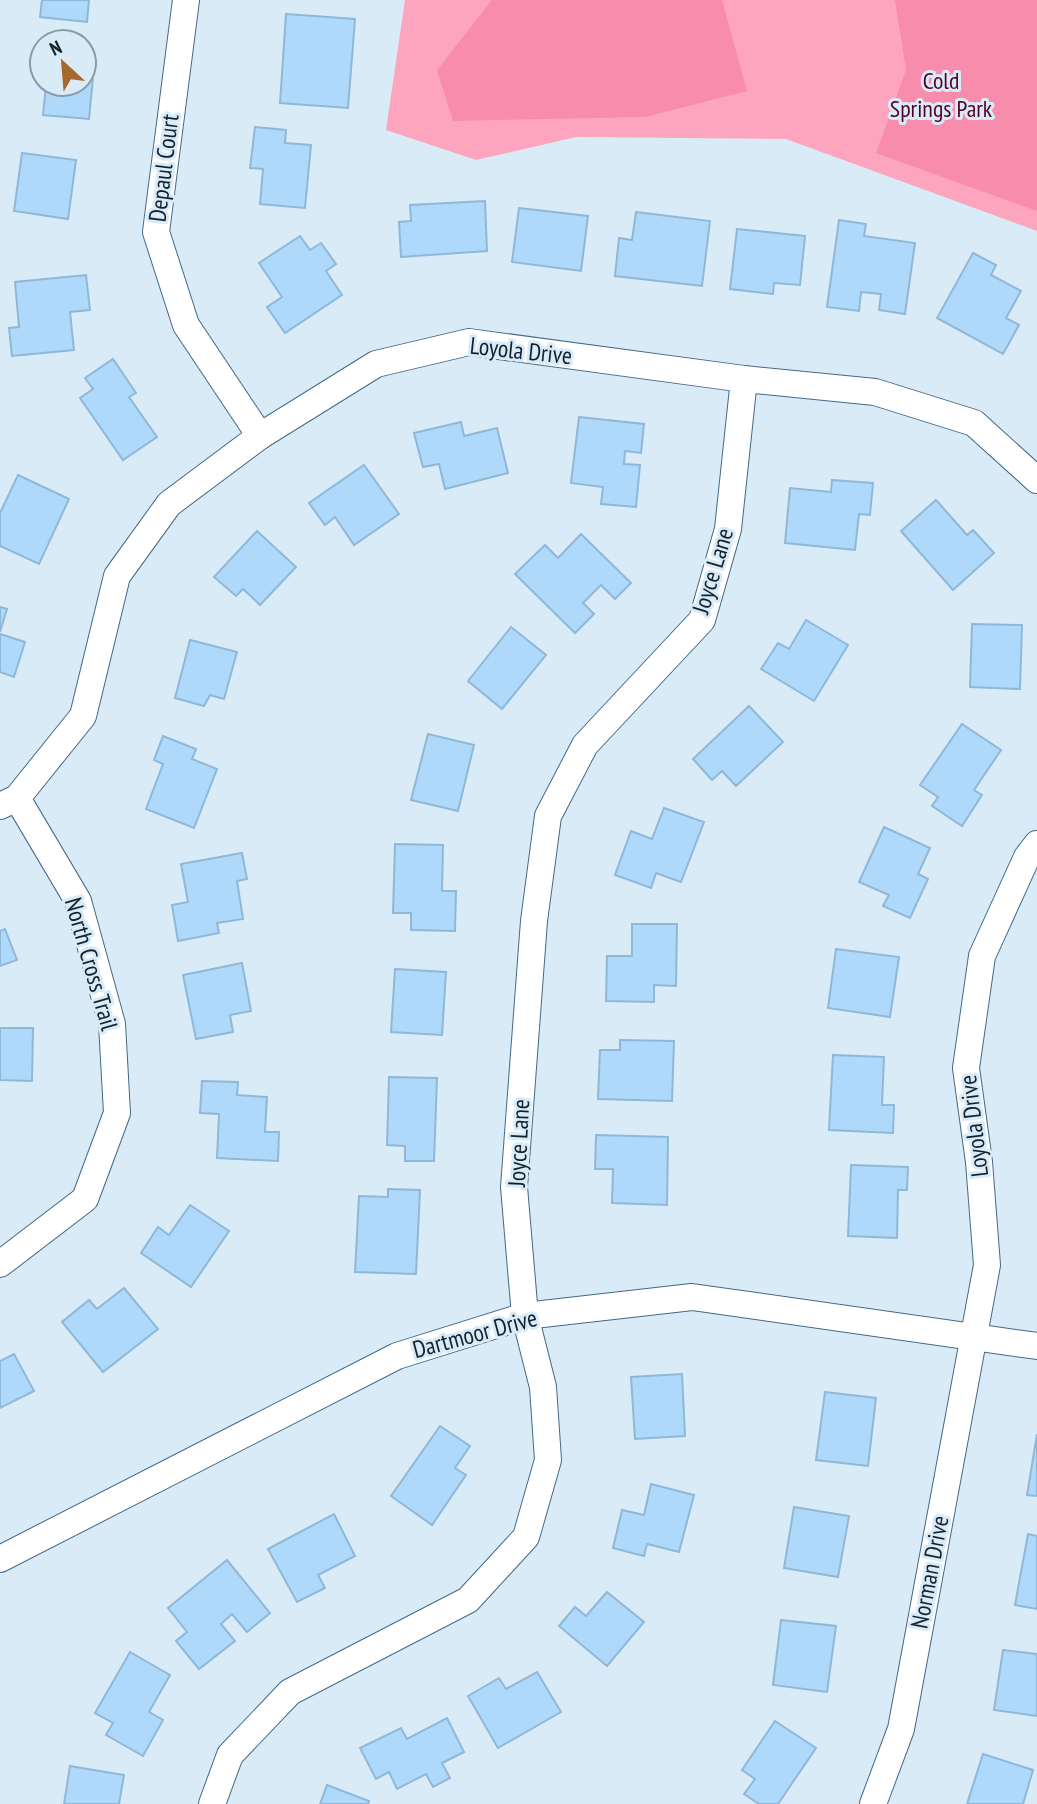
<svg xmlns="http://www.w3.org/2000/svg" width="1037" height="1804" font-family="'PT Sans Narrow',sans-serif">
	<rect width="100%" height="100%" fill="#daebf8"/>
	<path fill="#fda5be" d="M405,0H1037V231L786,139L576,137L476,160L386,130Z"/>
	<g fill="#f88cac">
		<path d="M492,0H722L747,91L645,117L453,121L437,70Z"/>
		<path d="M895,0H1037V211L876,153L906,70Z"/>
	</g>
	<g fill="#afd9fa" stroke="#8fb8d8" stroke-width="2">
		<path d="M42,0H89L87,22L40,17Z"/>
		<path d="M286,14L355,19L348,108L280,103Z"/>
		<path d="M84,66L94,67L89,119L43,115L46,84H84Z"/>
		<path d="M255,127L286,130L285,143L311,145L305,208L260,204L263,169L250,168Z"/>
		<path d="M22,153L76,160L68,219L14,211Z"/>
		<path d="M485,201L487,251L401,257L399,222L411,221L410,205Z"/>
		<path d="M519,208L588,216L581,271L512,262Z"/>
		<path d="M636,212L710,221L702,286L615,276L619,238L632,240Z"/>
		<path d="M839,220L866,224L864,236L915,243L905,314L879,310L881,294L861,292L859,311L827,307Z"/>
		<path d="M737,229L805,236L800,285L774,283L773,294L730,289Z"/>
		<path d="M300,236L310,250L321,243L336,264L326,271L342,295L285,333L267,307L282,297L259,263Z"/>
		<path d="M973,253L996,265L991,275L1021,291L1006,318L1019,325L1003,354L937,318Z"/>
		<path d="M86,275L90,310L70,312L74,350L12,356L9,328L19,327L15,282Z"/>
		<path d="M113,359L136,393L129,397L157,437L123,460L80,398L93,389L85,378Z"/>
		<path d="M579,417L644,424L641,453L625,451L624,464L640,465L636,507L601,504L603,487L571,483Z"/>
		<path d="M461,422L464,436L497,428L508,473L445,489L439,464L423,467L414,433Z"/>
		<path d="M364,465L399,514L354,545L335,517L325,525L309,503Z"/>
		<path d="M18,475L69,499L39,564L0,546V513Z"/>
		<path d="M832,480L873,483L870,515L859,514L855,550L785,543L790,488L831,492Z"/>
		<path d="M936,500L967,535L973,530L994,553L953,590L901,531Z"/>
		<path d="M257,531L296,567L260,605L243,589L236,596L214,577Z"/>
		<path d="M581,534L631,583L615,599L601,585L583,603L594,614L575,633L515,574L545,545L558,558Z"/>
		<path d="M0,607L7,609L0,632Z"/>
		<path d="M806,620L848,645L814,701L761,669L778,643L789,649Z"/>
		<path d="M972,624L1022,625L1020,689L970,687Z"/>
		<path d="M511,627L546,655L502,709L468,681Z"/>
		<path d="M0,634L25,642L14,677L0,672Z"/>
		<path d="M190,640L237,652L224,699L210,695L204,706L175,698Z"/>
		<path d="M749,706L783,742L736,786L722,771L712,780L693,759Z"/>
		<path d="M962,724L1001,750L974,790L982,795L962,826L932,806L938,797L920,785Z"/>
		<path d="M428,734L474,745L458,811L411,800Z"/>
		<path d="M163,736L196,749L192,759L217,769L194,828L146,809L163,764L154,760Z"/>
		<path d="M664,808L704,822L681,882L656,873L651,888L615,875L631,831L652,839Z"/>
		<path d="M884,827L930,848L918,874L928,879L910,918L883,906L889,895L859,882Z"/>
		<path d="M395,844L443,845L442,891H456L455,931L411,930V913H393Z"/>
		<path d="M242,853L247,879L237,881L243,919L217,923L219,933L178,941L172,905L188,902L181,864Z"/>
		<path d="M632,924H677L676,986L654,985V1002L606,1001L607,956H632Z"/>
		<path d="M5,929L17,960L0,966V931Z"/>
		<path d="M836,949L899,957L890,1017L828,1008Z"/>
		<path d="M242,963L251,1011L230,1015L233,1032L196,1039L183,975Z"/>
		<path d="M395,969L446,972L442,1035L391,1032Z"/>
		<path d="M0,1028H33L32,1081L0,1080Z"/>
		<path d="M620,1040L674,1041L672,1101L598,1099L600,1050H620Z"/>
		<path d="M833,1055L884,1057L882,1105H894L893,1133L829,1130Z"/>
		<path d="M389,1077L437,1078L434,1161H405V1146L387,1145Z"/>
		<path d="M202,1081L238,1082L237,1095L267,1097L265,1132H279L278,1161L217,1158L219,1114L200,1113Z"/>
		<path d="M596,1135L668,1137L667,1205L612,1203L613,1169H595Z"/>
		<path d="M851,1165L908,1167L907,1190H898L897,1238L848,1236Z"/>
		<path d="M388,1189L420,1190L416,1274L355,1272L359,1196L388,1197Z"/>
		<path d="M190,1205L229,1231L191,1287L141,1253L158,1227L169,1235Z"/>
		<path d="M124,1288L158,1329L103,1372L62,1322L89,1300L97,1309Z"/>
		<path d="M14,1354L34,1391L0,1408V1361Z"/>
		<path d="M682,1374L685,1436L635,1439L631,1377Z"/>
		<path d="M825,1392L876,1398L868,1466L816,1460Z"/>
		<path d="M440,1426L470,1446L455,1468L466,1475L432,1525L391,1496Z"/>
		<path d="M1037,1434V1496L1027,1495Z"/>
		<path d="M651,1484L694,1495L679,1552L647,1544L644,1556L613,1548L622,1510L644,1515Z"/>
		<path d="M794,1507L849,1516L838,1577L784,1568Z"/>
		<path d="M334,1514L355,1556L318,1575L325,1588L297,1602L268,1549Z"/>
		<path d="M1028,1534L1037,1536V1609L1015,1605Z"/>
		<path d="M227,1560L270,1613L247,1632L232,1614L221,1624L235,1641L199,1669L176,1641L187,1632L168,1608Z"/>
		<path d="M607,1592L644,1622L607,1666L559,1626L575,1607L586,1616Z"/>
		<path d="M781,1620L836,1626L827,1692L773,1685Z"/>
		<path d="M1003,1650L1037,1654V1716L994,1710Z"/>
		<path d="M130,1652L170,1675L149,1712L163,1720L143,1756L106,1735L113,1723L95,1713Z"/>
		<path d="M537,1672L561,1712L498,1748L468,1696L499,1678L506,1689Z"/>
		<path d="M447,1718L464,1752L442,1763L450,1778L433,1787L426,1774L397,1789L389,1772L376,1779L360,1748L401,1728L407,1739Z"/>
		<path d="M775,1721L816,1748L778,1804H759L744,1794L755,1779L742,1770Z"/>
		<path d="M983,1754L1033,1770L1023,1804H967Z"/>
		<path d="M70,1766L124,1775L119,1804H64Z"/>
		<path d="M327,1785L369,1801L368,1804H320Z"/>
	</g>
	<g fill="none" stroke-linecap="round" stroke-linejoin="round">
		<defs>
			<g id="minor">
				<path d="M186,0L156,232L186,325L260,436"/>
				<path d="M0,806L17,798L83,716L117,576L169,504L260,436L376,364L469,342L744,379L875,392L974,423L1037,480"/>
				<path d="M0,1264L85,1199L117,1113L112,1024L78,901L17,798"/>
				<path d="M0,1559L397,1356L525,1316L692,1297L1037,1346"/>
				<path d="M212,1804L230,1755L290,1692L468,1600L526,1537L548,1460L543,1387L525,1316L514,1187L534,921L548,816L585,745L702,620L728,529L744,379"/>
				<path d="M873,1804L901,1729L987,1265L979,1162L966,1068L982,956L1027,857L1037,844"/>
			</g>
		</defs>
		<use href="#minor" stroke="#426986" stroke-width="28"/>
		<use href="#minor" stroke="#fff" stroke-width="26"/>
	</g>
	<g text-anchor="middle" stroke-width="6" stroke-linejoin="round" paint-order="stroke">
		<g font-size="24" fill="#560027" stroke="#daebf8">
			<text x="941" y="89">Cold<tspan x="941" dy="28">Springs Park</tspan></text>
		</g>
		<g font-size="24" fill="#12232f" stroke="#daebf8">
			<text transform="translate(164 168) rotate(-83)" y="8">Depaul Court</text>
			<text transform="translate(521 351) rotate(6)" y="8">Loyola Drive</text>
			<text transform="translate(713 571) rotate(-73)" y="8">Joyce Lane</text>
			<text transform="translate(91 964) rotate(74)" y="8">North Cross Trail</text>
			<text transform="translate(974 1126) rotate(-97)" y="8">Loyola Drive</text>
			<text transform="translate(519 1143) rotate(-87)" y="8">Joyce Lane</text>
			<text transform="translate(475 1334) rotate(-15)" y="8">Dartmoor Drive</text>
			<text transform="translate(930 1572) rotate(-79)" y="8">Norman Drive</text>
		</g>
	</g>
	<g transform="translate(63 63) rotate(334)"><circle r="33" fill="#daebf8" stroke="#8a9ba8" stroke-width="2"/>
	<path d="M0-5L12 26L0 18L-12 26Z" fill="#a6682d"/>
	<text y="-10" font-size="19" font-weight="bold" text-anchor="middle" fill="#12232f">N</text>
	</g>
</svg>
